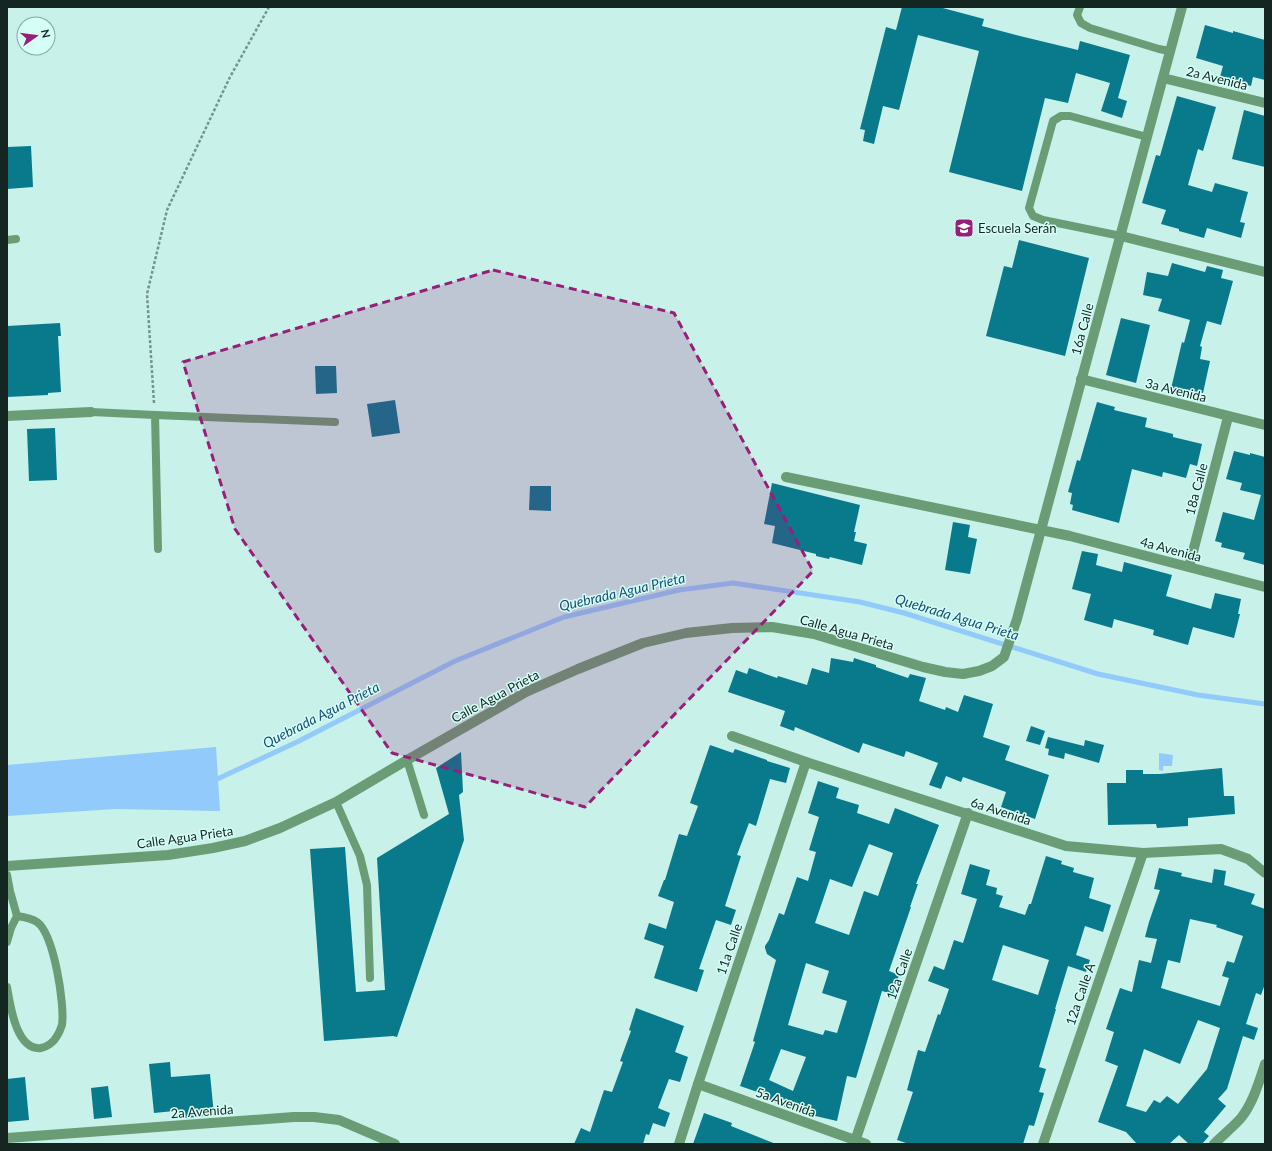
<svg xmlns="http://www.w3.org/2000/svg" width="1272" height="1151" font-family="Lato,sans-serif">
	<rect width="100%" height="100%" fill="#c7f1e9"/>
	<g fill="#91cafb">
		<path d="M216,747L220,811L115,809L7,816V765Z"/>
		<path d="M1159,753L1173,755L1172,766H1163V771L1159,770Z"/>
	</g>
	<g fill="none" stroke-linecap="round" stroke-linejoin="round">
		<path stroke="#91cafb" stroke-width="5" d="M213,781L297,742L455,661L564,617L679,590L733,583L860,602L904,613L1098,674L1198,695L1265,704"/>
	</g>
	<g fill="#09798c" fill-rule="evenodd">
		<path d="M902,7H939L984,19L982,26L1024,37L1078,50L1080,41L1130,55L1118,98L1127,101L1122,118L1101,111L1110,83L1076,73L1068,103L1045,98L1022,191L949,172L979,51L918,35L899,110L883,106L874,144L863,141L865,130L860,129L886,27L896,30Z"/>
		<path d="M1205,25L1233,33V31L1265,40V80L1253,77L1251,86L1220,77L1223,66L1196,58Z"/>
		<path d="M1177,96L1216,107L1203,151L1198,149L1188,185L1212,192L1215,183L1248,192L1240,222L1245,223L1241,238L1207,228L1204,238L1179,231V229L1161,224L1166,210L1142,203L1156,155L1160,156Z"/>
		<path d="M1244,110L1265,116V167L1232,159Z"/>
		<path d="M31,146L33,187L7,189V147Z"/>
		<path d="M1019,240L1089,258L1065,356L986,336L1004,266L1012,268Z"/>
		<path d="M1172,263L1205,272L1207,266L1223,270L1221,278L1233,281L1221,325L1207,321L1200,346L1202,347L1200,359L1210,361L1203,393L1188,390L1187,396L1170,393L1182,342L1184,343L1190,320L1158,311L1162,299L1143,295L1147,272L1168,276Z"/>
		<path d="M1121,318L1150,325L1136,383L1106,375Z"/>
		<path d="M60,323L61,336H58L61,392L48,393V395L7,397V326Z"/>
		<path d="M315,366H336L337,393L316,394Z"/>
		<path d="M395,400L400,433L372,437L367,404Z"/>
		<path d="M1097,402L1115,407L1114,410L1147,418L1145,427L1173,434V437L1202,444L1197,466L1190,464L1186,478L1163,472L1162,477L1132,469L1119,523L1072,510L1073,505L1070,504L1072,493L1068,492L1077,460L1080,461Z"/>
		<path d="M55,428L57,480L29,481L27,429Z"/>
		<path d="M1234,451L1250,455V453L1265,457V565L1243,559L1245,553L1221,547L1222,543L1215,541L1223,512L1254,520L1261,495L1240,490L1242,483L1226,479Z"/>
		<path d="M772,483L860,505L854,532H856L854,541L867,544L862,565L830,557L829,559L816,556V554L772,543L775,526L764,524Z"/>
		<path d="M530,486H551V511L529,510Z"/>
		<path d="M953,522L970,525L968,537L977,539L970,574L945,570Z"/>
		<path d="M1082,551L1098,554L1096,565L1122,572L1124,562L1172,575L1166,596L1211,609L1215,593L1241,599L1238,614H1240L1234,638L1193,627L1188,645L1153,635L1154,630L1114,619L1112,628L1084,620L1091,594L1072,589Z"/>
		<path d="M831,658L853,662L854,658L876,665V667L908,678L910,674L926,678L919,701L945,710L946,707L958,712L964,695L993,704L983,737L1010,746L1005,760L1049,775L1035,819L1001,807L1006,792L963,777L961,782L946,776L941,789L929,785L938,763L906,751L904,757L863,743L859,753L795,727L794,731L780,726L785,711L728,692L736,670L747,674L749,668L777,678L778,676L807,685L812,668L829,673Z"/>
		<path d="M1031,726L1045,731L1040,745L1026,741Z"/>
		<path d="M1048,737L1084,746L1085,740L1104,745L1099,763L1065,753L1064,759L1048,755L1049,749L1045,748Z"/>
		<path d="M710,745L733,753L735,749L767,760V761L790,768L786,783L770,779L756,826L749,823L737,855L741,856L725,906L736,910L731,925L716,920L699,969L704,970L697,992L654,978L664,946L644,939L649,923L666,929L674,902L658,896L664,880H665L679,834L687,836L698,806L690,803Z"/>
		<path d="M461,752L463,792L459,795L464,840L397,1037L393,1036L324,1041L310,849L345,847L356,992L385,990L377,858L449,814L436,768Z"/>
		<path d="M1222,768L1224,796H1234L1235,814L1188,818V826L1157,828L1156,824L1108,825L1107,783H1126V770H1143V774H1160Z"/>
		<path d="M818,781L839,788L836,798L859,805L857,813L889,824L895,808L939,825L916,884H918L910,907H911L889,971L899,975L893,994L882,991L856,1078L847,1076L837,1121L798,1112L783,1106L768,1099L769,1096L740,1086L755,1042L753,1041L776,960L767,954L765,948V946L769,940L779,913L784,915L797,877L808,881L816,852L809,850L819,817L808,813ZM869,844L893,853L878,896L864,891L849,935L815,923L830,879L852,887ZM806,963L829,971L822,993L847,1001L837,1033L825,1030L823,1035L788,1025ZM781,1049L806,1057L793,1091L769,1080Z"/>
		<path d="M1046,856L1062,861L1061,864L1074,868L1073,872L1094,878L1089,898L1111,905L1103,932L1085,926L1076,955L1090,960L1086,972L1068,966L1055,1009H1056L1039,1067L1046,1069L1039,1092L1044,1093L1034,1126L1029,1125L1023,1144H909L897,1140L913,1092L907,1090L918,1050L925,1052L938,1014L940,1015L949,989L928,981L934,966L944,970L954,940L963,943L977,899L961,894L970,864L990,870L986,885L997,888L996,894L1003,896L999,907L1025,915L1029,904H1031ZM1003,945L1049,960L1038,995L992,980Z"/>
		<path d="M1159,868L1182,873L1181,876L1212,883L1214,869L1226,871L1224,885L1255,894L1251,904L1265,909V984L1261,995L1256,993L1246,1024L1258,1028L1254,1040L1243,1036L1227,1089L1218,1099L1226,1106L1204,1132L1209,1136L1202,1144H1189L1179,1135L1169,1144H1137L1126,1132L1098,1122L1118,1066L1105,1061L1114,1032L1106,1029L1120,988L1132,992L1139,960L1151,963L1157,939L1145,937L1149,922L1160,890L1154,889ZM1190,919L1217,925L1216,927L1243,936L1234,963L1227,961L1222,976L1229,978L1220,1006L1161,988L1168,960L1180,963ZM1198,1020L1220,1028L1207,1069L1178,1104L1167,1096L1160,1103L1154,1100L1146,1112L1126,1106L1144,1049L1180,1064Z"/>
		<path d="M636,1008L684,1026L675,1052L688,1057L680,1082L669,1079L658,1108L670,1113L665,1127L653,1123L649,1135L646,1134L643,1144H574L581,1128L590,1132L604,1090L612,1092L623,1062L620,1061L631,1031L629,1030Z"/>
		<path d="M170,1062L171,1077L210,1074L214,1115L185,1118L184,1110L154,1113L149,1064Z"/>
		<path d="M25,1077L29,1120L7,1122V1079Z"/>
		<path d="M108,1086L112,1117L94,1119L91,1088Z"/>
		<path d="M704,1113L732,1123L731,1126L776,1144H693Z"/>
	</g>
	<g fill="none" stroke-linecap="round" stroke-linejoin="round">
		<path stroke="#76948e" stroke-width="2.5" stroke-dasharray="3 2" stroke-linecap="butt" d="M154,403L147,294L167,210L230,77L269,7"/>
		<g stroke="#6a9c75" stroke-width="8">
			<path d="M1080,7L1077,15L1081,23L1090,28L1159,49L1170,51"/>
			<path d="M1121,236L1043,220L1033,216L1029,208L1053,121L1061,116H1070L1147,137"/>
			<path d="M7,240L16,239"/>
			<path d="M91,412L155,415L158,549"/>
			<path d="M155,415L335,422"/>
			<path d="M407,760L424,815"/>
			<path d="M336,802L360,856L367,885L370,978"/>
			<path d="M7,875L10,891L17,916L11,928L7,942"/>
			<path d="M7,987C10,1004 16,1051 41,1048C47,1047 54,1042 57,1036C59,1033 61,1028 62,1025C65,1005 54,934 37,922C31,918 24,917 17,916"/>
		</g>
		<g stroke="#6a9c75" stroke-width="10">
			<path d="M1163,78L1265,103"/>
			<path d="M1121,236L1265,272"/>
			<path d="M1081,379L1265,425"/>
			<path d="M7,416L91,412"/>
			<path d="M786,477L1070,536L1265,587"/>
			<path d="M1189,567L1228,417"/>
			<path d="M732,736L806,762L1066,846L1143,853L1221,849L1248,859L1265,873"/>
			<path d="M7,866L168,855L213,848L245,841L280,828L336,802L407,760L526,692L578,669L643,643L686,633L732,628L772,627L814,634L923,667L945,672L963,674L979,671L992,666L1004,657L1017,619L1182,7"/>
			<path d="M698,1084L866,1144"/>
			<path d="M7,1138L294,1117H314L339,1120L395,1144"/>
			<path d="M679,1144L698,1084L806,762"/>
			<path d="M854,1144L968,813"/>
			<path d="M1043,1144L1143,853"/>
			<path d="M1214,1144C1223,1135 1233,1127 1241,1118C1253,1103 1259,1082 1265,1064"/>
		</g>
	</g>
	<path fill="#981f79" fill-opacity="0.2" stroke="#981f79" stroke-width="3" stroke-dasharray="8 5" stroke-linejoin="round" d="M493,270L674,313L813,571L585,807L392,753L235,529L183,362Z"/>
	<defs>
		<symbol id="school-square" viewBox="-11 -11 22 22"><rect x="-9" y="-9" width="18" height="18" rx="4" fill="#981f79" stroke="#d5fef6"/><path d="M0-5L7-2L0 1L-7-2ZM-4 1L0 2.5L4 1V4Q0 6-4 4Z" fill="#fff"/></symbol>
	</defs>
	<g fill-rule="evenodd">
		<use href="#school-square" x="953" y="217" width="22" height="22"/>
	</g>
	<g text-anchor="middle" stroke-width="3" stroke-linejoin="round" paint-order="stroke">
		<g font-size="13" fill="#152522" stroke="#d5fef6">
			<text transform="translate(1217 78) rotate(14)" y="5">2a Avenida</text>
			<text transform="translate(1082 329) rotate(-75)" y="5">16a Calle</text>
			<text transform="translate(1176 390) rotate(14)" y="5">3a Avenida</text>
			<text transform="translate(1196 489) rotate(-75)" y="5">18a Calle</text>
			<text transform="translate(1171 549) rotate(15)" y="5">4a Avenida</text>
			<text transform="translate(847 632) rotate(16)" y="5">Calle Agua Prieta</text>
			<text transform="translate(495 696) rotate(-28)" y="5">Calle Agua Prieta</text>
			<text transform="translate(1001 811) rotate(18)" y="5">6a Avenida</text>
			<text transform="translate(185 837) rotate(-8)" y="5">Calle Agua Prieta</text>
			<text transform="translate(729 949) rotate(-71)" y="5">11a Calle</text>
			<text transform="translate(899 974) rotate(-71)" y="5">12a Calle</text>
			<text transform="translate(1080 994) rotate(-71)" y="5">12a Calle A</text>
			<text transform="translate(786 1102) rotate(20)" y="5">5a Avenida</text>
			<text transform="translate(202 1111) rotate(-4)" y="5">2a Avenida</text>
		</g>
		<g font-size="13" fill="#152522" stroke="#d5fef6" text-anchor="start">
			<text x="978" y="233">Escuela Serán</text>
		</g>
		<g font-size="14" font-style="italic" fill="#1a4e76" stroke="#d5fef6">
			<text transform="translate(622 592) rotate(-13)" y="5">Quebrada Agua Prieta</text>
			<text transform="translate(957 617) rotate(17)" y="5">Quebrada Agua Prieta</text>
			<text transform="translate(321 715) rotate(-27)" y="5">Quebrada Agua Prieta</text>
		</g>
	</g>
	<rect width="1272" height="1151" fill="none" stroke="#152522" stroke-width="16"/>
	<g transform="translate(36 36) rotate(76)"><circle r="19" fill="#d5fef6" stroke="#88a7a1"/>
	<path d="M0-3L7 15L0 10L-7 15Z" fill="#981f79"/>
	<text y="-6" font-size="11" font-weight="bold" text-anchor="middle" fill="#152522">N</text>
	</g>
</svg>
